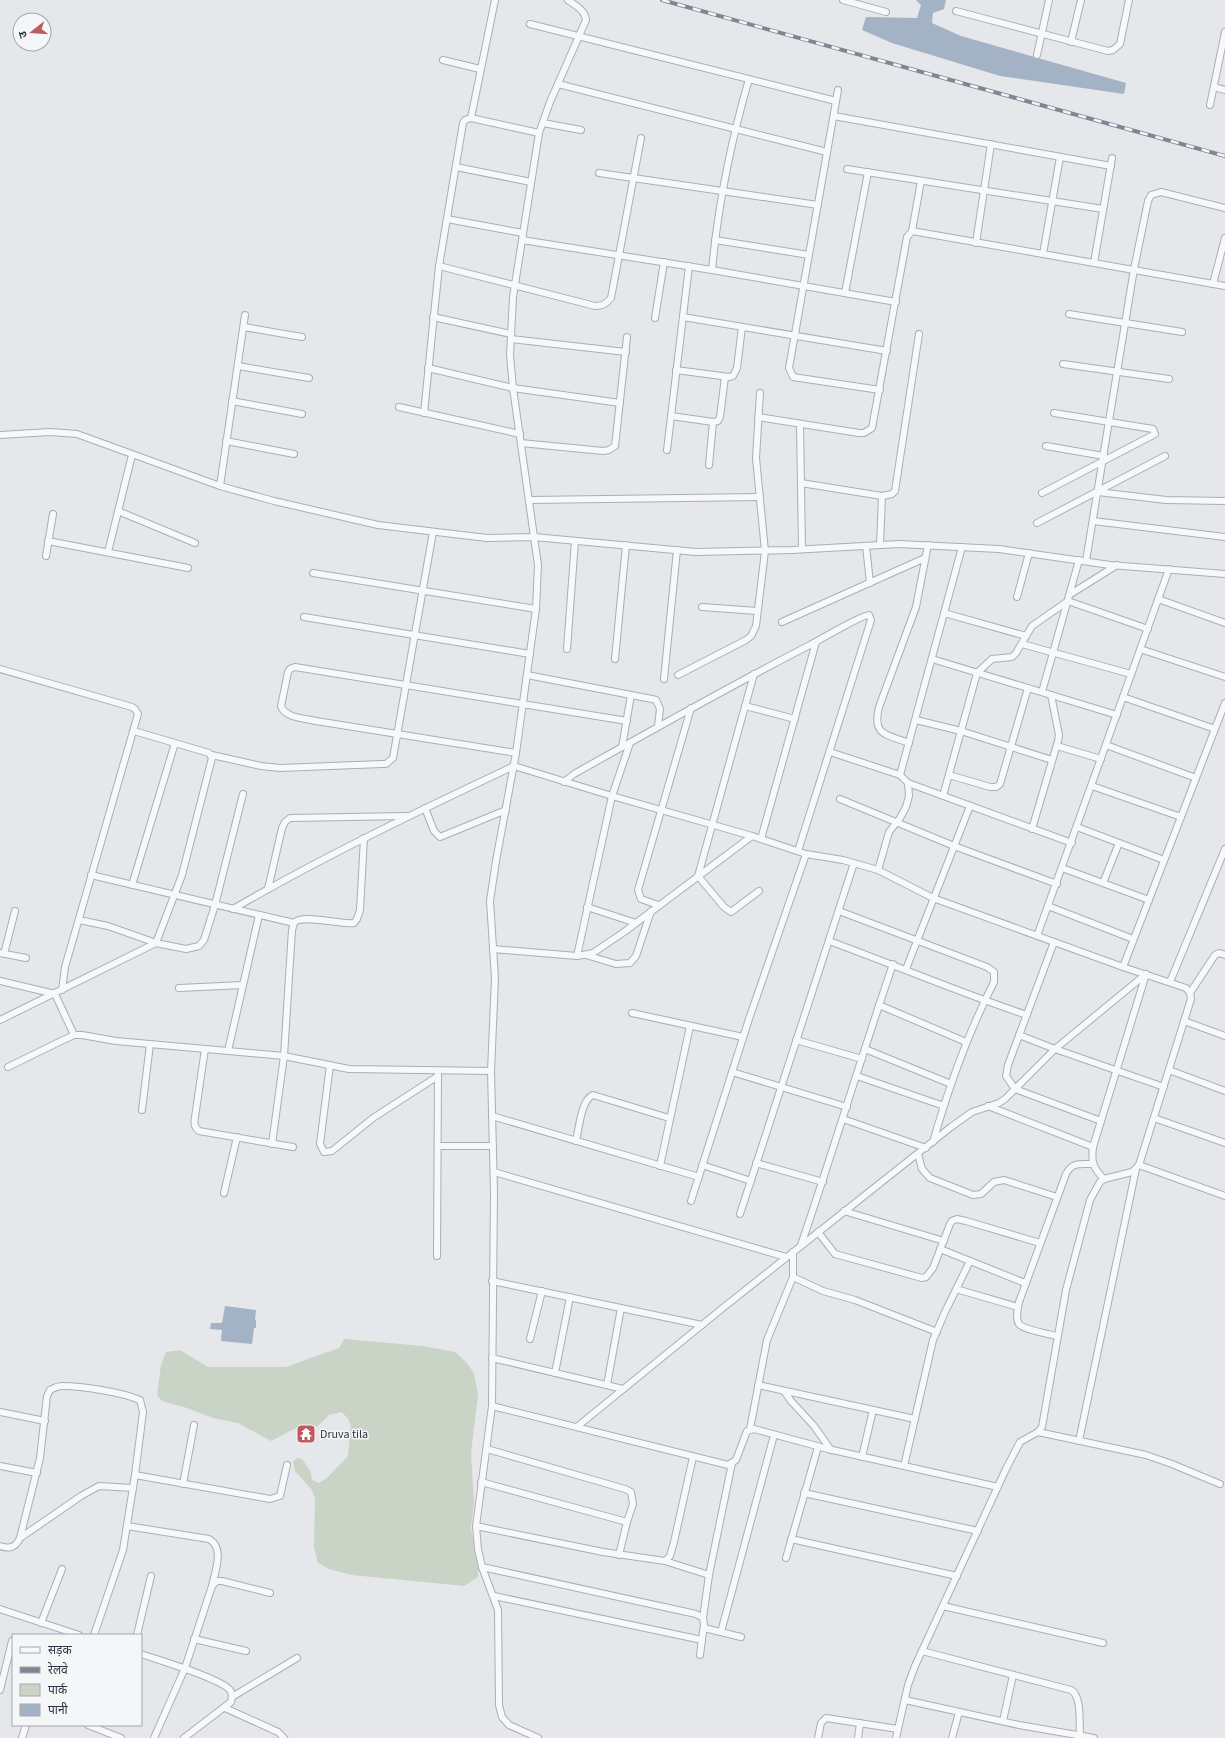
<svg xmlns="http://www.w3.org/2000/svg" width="1225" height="1738" font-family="'Source Sans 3','Noto Sans Devanagari',sans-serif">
	<rect width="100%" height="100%" fill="#e5e7eb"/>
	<path fill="#c9d4c7" d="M344,1339L423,1346L455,1352L466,1362L474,1373L478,1394L471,1453L474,1503L471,1527L475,1553L478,1563V1577L464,1586L352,1575L329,1569L318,1563L314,1547L315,1498L312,1490L295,1471L293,1462L297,1458L302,1459L311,1472L312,1480L319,1483L327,1478L348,1456L351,1426L348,1418L341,1412L329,1415L318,1426L311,1428L294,1429L271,1441L238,1423L213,1418L187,1408L162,1401L157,1395L161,1365L166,1352L180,1350L208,1367H286L339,1348Z"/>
	<g fill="#a4b2c6">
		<path d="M916,0H946L944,9L933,13L932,23L961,36L1126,83L1124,94L1000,76L892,43L862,30L866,17L917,18L921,5Z"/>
		<path d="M225,1306L256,1310L255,1320H256V1328H254L252,1344L221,1341L222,1330L210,1329L211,1323H222Z"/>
	</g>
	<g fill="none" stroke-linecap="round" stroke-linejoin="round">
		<defs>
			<g id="minor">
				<path d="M495,0L471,118L539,133"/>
				<path d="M843,0L886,12"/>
				<path d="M956,11L1108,51L1113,50L1120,44L1129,0"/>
				<path d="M530,24L836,101"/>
				<path d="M1071,42L1081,0"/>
				<path d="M1037,55L1049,0"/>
				<path d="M443,60L480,69"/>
				<path d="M558,84L827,152"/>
				<path d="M1214,87L1225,90"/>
				<path d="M838,90L789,368L793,377L880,390"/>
				<path d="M1210,105L1225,32"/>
				<path d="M834,116L1111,166"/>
				<path d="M543,123L581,130"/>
				<path d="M456,167L531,182"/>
				<path d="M847,169L1103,209"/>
				<path d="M599,173L818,205"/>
				<path d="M447,219L523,233"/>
				<path d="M912,231L1225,286"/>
				<path d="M522,240L712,270L896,302"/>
				<path d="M715,240L809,255"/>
				<path d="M976,243L991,144"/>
				<path d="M1043,254L1060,157"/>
				<path d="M1094,263L1112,158"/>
				<path d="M439,266L595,306C603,306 606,304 611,298L641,138"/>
				<path d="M712,270C718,205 731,141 749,79"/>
				<path d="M1213,284L1225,238"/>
				<path d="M845,293L868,172"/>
				<path d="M1069,314L1182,332"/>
				<path d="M433,317L511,334"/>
				<path d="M683,317L887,351"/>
				<path d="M655,318L664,262"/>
				<path d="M244,327L302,337"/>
				<path d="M511,339L626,352"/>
				<path d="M1063,364L1169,379"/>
				<path d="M238,366L309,378"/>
				<path d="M428,368L513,388L620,403"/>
				<path d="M676,370L729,377L733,376L737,368L742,327"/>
				<path d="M232,401L302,414"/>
				<path d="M399,407L520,434"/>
				<path d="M424,413L439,266L463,123L465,120L471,118"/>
				<path d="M671,416L713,422L709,465"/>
				<path d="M758,417L859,433H864L872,428L907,237L912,231L921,181"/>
				<path d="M713,422L718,421L720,417L725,377"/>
				<path d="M800,424L802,549"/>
				<path d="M0,435L50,432L77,434L220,486L274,501L378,525L487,538L534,537L696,552L792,550L899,544L999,549L1110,565L1225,574"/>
				<path d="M226,441L294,454"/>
				<path d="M521,443L603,451L609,450L615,446L627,337"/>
				<path d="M1046,446L1104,456"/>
				<path d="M667,450L689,266"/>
				<path d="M801,483L882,496L892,494L895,491L919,334"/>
				<path d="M220,486L245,315"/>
				<path d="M1098,492L1166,500L1225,501"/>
				<path d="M1042,493L1155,434L1153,429L1054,413"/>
				<path d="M529,500L760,497"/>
				<path d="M118,511L195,543"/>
				<path d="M1093,521L1225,537"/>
				<path d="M1037,523L1165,456"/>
				<path d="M48,541L188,568"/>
				<path d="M880,545L882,496"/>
				<path d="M866,546L870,583"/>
				<path d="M108,552L132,455"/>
				<path d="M46,556L53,514"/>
				<path d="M1086,561L1134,269L1148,201L1151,195L1161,192L1225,208"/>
				<path d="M313,573L536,609"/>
				<path d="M1069,595L1117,565"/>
				<path d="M1017,597L1029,553"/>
				<path d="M1158,599L1225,623"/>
				<path d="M702,607L757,611"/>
				<path d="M944,613L1026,636"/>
				<path d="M304,617L530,654"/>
				<path d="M782,622L925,558"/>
				<path d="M1022,644L1131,674"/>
				<path d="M567,649L575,541"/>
				<path d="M1140,649L1225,677"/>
				<path d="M615,659L626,545"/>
				<path d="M932,659L1117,715"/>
				<path d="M0,669L132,707L135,709L138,714L65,967L62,990"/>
				<path d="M754,674L698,876L724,907L731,912L759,891"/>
				<path d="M527,675L652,699L656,700L660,709L658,726"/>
				<path d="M678,675L746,640L751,636L756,626L765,551L756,458L760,393"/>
				<path d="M664,679L677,550"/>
				<path d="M1042,692L1079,560"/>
				<path d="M1123,697L1215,729"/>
				<path d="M745,706L795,719"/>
				<path d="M916,720L961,731L1052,760"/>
				<path d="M909,743C886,734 872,736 879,707L916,607L928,545"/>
				<path d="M1106,745L1196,778"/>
				<path d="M1057,746L1101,759"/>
				<path d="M622,747L631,695"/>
				<path d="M830,752L900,775L908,783L909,796L906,807L900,818L889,832L878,870"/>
				<path d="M516,753L316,721C304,718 285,718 281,706L288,672L290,669L295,667L627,721"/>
				<path d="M212,755L261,766L280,768L382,764H386L393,758L433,532"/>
				<path d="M900,775L962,547"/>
				<path d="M949,775L990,787H996L1000,784L1028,688"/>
				<path d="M564,782L574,774C652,730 730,686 810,645C819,640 864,614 869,615L871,620L798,851"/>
				<path d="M908,783L1072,843"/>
				<path d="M1092,786L1181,817"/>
				<path d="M943,796L977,673L992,659L1012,657L1016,653L1032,626L1068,601L1148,629"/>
				<path d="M840,799L954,846L1057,884"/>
				<path d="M425,808L434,831L440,837L506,810"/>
				<path d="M1077,827L1164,860"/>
				<path d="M1032,829L1058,741L1059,735L1051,695"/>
				<path d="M752,836L806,854L843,860L878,870L933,898L1123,967L1186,988L1190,993L1191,999L1139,1165L1132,1172L1104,1179L1100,1182L1090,1200L1066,1290L1042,1427L1038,1432L1020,1442L1006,1469L915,1666L908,1685L896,1738"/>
				<path d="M761,839L816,642"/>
				<path d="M1062,868L1149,900"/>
				<path d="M91,875L294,923"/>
				<path d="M1103,883L1119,843"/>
				<path d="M132,885L175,743"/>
				<path d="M268,889L282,828L285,822L290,818L407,816"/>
				<path d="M658,905L641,899L638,890L691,708"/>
				<path d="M1048,906L1133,939"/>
				<path d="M587,907L636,923"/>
				<path d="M233,909C324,856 419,811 514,766L612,796L752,836L624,932L593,953L577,956L493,949"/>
				<path d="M839,911L987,967L994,972V982C968,1033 949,1086 933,1142"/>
				<path d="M79,920L108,926L156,943L186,949L199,946L204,940L215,905L243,794"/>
				<path d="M1037,936L1169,569"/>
				<path d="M829,941C895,965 960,993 1027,1015"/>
				<path d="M1054,942L1008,1065L1006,1076L1015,1089L1101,1121"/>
				<path d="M0,953L26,958"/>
				<path d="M4,954L15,911"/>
				<path d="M586,955L616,964L630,963L636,956L651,911"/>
				<path d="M577,956L612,796L630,743"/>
				<path d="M1123,967L1225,703"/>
				<path d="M906,969L970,806"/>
				<path d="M0,981L55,994L74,1035"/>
				<path d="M1170,982L1225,849"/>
				<path d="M179,988L243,985"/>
				<path d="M1190,993L1215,955L1219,953L1225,955"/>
				<path d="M879,1005L966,1042"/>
				<path d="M632,1013L743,1037"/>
				<path d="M0,1020L156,943L182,875L212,758L209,753L134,731"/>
				<path d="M1184,1021L1225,1036"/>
				<path d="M1019,1035L1055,1049L1164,1087"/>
				<path d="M796,1040L862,1059"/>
				<path d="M205,1049L195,1117C194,1123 194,1127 199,1131L293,1147"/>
				<path d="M865,1049L951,1084"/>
				<path d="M228,1051L259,915"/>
				<path d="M330,1065L320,1144L324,1152L332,1151L373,1118L438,1076"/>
				<path d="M8,1067L57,1043L74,1035H82L116,1041L284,1056L349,1069L491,1071"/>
				<path d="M1169,1070L1225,1091"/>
				<path d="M732,1072L847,1107"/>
				<path d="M857,1076L944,1106"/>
				<path d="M988,1106L1093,1147"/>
				<path d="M142,1110L150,1044"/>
				<path d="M492,1116L699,1177"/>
				<path d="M1154,1118L1225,1143"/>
				<path d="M843,1119L926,1148"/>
				<path d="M576,1141C579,1129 581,1100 593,1095L669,1118"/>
				<path d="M272,1144L284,1056L292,930C293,928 293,924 295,922C303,914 341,925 354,923L357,919L360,910L364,838"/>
				<path d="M438,1146H493"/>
				<path d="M918,1154L922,1169L930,1178L973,1195L981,1194L994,1182L1004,1180L1057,1197"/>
				<path d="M756,1163L823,1182"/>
				<path d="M702,1165L751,1181"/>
				<path d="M1139,1165L1225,1196"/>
				<path d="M660,1166L690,1026"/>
				<path d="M494,1172L786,1257"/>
				<path d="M1104,1179C1093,1168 1091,1162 1093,1147L1146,974"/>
				<path d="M224,1193L237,1137"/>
				<path d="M691,1201L749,1019L806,854"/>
				<path d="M844,1211L944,1241"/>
				<path d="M740,1214L854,863"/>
				<path d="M818,1232L835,1254L922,1278L926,1277L933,1268L950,1224L952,1221L957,1219L966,1221L1040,1243"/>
				<path d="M801,1245C833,1152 861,1057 893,964"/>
				<path d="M940,1249L1025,1283"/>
				<path d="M437,1256L438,1074"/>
				<path d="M793,1277L823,1291L855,1300L937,1332"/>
				<path d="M492,1281L702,1325"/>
				<path d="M956,1289L1018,1307"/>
				<path d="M1057,1336C1049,1334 1024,1330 1019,1324C1015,1318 1018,1308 1019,1302L1066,1174C1072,1162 1080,1164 1092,1164"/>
				<path d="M530,1339L542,1291"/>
				<path d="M492,1358L623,1389"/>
				<path d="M555,1373L570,1297"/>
				<path d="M607,1385L621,1308"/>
				<path d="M758,1385L915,1419"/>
				<path d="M784,1391L791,1401L814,1426L831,1450"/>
				<path d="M492,1406L728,1465L736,1460L747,1431L754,1429L828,1449L998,1487"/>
				<path d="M0,1412L45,1421"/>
				<path d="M578,1426L724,1307L951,1127L972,1112L999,1103L1005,1099L1055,1049L1146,974"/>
				<path d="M750,1429L767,1340L793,1277V1252"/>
				<path d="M1038,1432L1146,1455L1172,1464L1220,1484"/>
				<path d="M1079,1441L1136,1169"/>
				<path d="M487,1449L625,1489L631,1492L633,1504L627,1522L619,1555"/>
				<path d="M862,1457L873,1410"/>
				<path d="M0,1466L37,1473"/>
				<path d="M904,1466L933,1340L945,1312L970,1261"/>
				<path d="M135,1475L270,1499L280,1496L287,1465"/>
				<path d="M481,1482L627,1522"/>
				<path d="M183,1484L194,1425"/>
				<path d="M804,1493L978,1531"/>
				<path d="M127,1526L209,1539C225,1548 215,1571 212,1586"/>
				<path d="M476,1526L603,1552L665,1561L670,1556L674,1542L693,1457"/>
				<path d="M20,1538L81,1496L99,1486L133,1488"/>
				<path d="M791,1539L957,1576"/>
				<path d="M0,1546C10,1549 15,1548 20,1538L40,1458L47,1396L50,1390C54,1388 57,1386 62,1386C82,1386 121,1392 140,1400L143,1412L135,1475L123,1550L94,1635"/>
				<path d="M786,1558L818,1447"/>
				<path d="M665,1561L709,1575"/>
				<path d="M482,1567L696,1614L703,1618L704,1624L700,1655"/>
				<path d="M494,1596L702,1640"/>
				<path d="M943,1606L1103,1643"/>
				<path d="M0,1609L79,1635"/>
				<path d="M703,1618L709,1575L732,1463"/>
				<path d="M41,1623L62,1569"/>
				<path d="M704,1628L741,1637"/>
				<path d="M721,1632L774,1435"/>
				<path d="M137,1635L151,1576"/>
				<path d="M194,1639L246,1651"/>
				<path d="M922,1651L1071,1690C1082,1696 1079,1723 1080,1735"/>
				<path d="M141,1654C158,1660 220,1678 230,1690C233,1694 232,1698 231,1702L184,1738"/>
				<path d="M0,1690L12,1641"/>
				<path d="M232,1697L297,1658"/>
				<path d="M905,1700L1019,1725L1094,1738"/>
				<path d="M225,1708L278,1732L284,1738"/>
				<path d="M1003,1721L1013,1675"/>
				<path d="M88,1725L121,1738"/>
				<path d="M22,1738L26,1725"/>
				<path d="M154,1738L185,1668L212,1586L217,1581H222L270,1593"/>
				<path d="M538,1738L509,1725L502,1717L499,1705L498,1610L482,1567L478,1549L476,1526L492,1406L494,1192L491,1071L495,978L490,901L496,861L516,753L536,609L538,565L513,388L510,355L513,297L539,133L550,102L586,20C585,10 576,6 568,0"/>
				<path d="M818,1738L821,1723L826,1718L898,1729"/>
				<path d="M858,1738L860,1723"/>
				<path d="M952,1738L959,1712"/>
			</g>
		</defs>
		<use href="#minor" stroke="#aaaeb5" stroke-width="8"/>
		<use href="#minor" stroke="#f7f8fa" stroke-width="6"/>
		<defs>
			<path id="rail" d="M662,0L1225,156"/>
		</defs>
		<use href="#rail" stroke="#808593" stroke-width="4"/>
		<use href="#rail" stroke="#f4f6f8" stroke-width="2.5" stroke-dasharray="8" stroke-linecap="butt"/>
	</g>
	<defs>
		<symbol id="temple-square" viewBox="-11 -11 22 22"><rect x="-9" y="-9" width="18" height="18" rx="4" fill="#c05a60" stroke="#f4f6f8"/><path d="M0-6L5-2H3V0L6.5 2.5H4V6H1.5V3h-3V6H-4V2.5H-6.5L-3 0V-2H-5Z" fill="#fff"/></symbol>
	</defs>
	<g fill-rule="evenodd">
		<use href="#temple-square" x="295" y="1423" width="22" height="22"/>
	</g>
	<g text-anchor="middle" stroke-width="3" stroke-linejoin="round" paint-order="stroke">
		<g font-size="12" fill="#2e3442" stroke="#f4f6f8" text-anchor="start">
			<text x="320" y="1438">Druva tila</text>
		</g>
	</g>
	<rect x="12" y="1634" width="130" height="92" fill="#f4f6f8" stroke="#a5a8af"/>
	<rect x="20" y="1647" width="20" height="6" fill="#f7f8fa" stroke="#a5a8af"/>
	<text x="48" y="1654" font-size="12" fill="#2e3442">सड़क</text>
	<rect x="20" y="1667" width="20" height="6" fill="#808593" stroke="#a5a8af"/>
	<text x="48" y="1674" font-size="12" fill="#2e3442">रेलवे</text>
	<rect x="20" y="1684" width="20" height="12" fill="#c9d4c7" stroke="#a5a8af"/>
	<text x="48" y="1694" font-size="12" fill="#2e3442">पार्क</text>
	<rect x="20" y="1704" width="20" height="12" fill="#a4b2c6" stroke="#a5a8af"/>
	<text x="48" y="1714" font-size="12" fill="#2e3442">पानी</text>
	<g transform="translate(32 32) rotate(253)"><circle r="19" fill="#f4f6f8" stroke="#a5a8af"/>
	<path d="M0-3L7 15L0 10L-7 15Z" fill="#c05a60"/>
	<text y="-6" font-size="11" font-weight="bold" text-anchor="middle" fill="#2e3442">उ</text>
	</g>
</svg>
